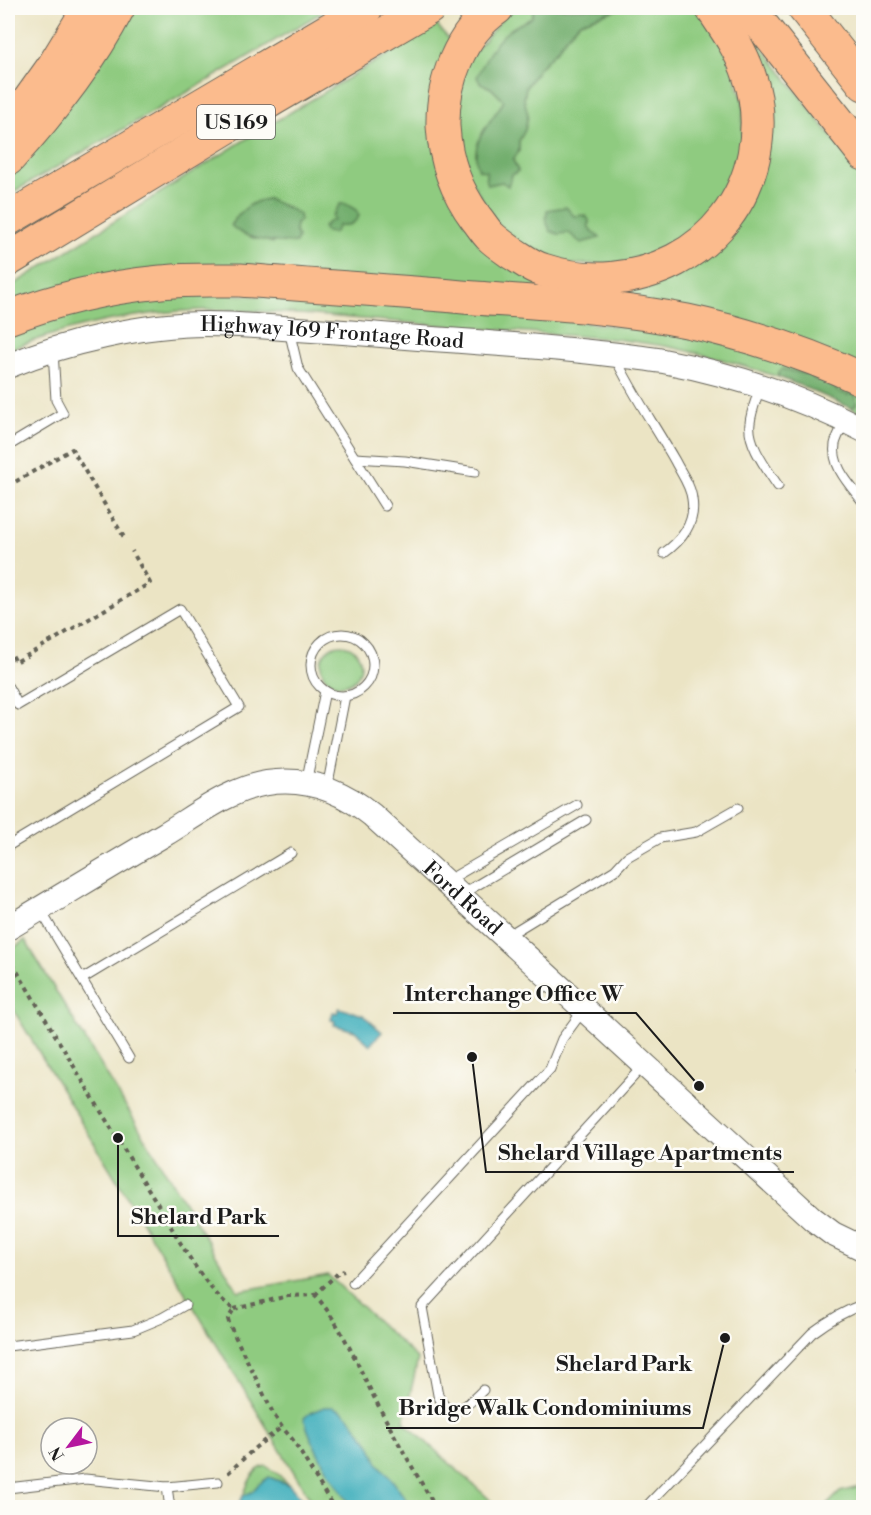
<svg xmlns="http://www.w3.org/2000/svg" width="871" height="1515" font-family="'Libre Bodoni',serif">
	<rect width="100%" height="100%" fill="#fdfcf7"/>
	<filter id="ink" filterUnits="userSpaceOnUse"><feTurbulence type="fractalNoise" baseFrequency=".0167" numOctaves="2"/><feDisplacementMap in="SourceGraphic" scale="12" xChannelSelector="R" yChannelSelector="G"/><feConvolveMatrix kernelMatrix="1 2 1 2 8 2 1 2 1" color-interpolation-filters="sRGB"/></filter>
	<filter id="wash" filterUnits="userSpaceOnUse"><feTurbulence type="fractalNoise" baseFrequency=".008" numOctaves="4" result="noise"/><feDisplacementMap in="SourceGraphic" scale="24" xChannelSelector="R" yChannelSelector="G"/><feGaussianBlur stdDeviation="1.35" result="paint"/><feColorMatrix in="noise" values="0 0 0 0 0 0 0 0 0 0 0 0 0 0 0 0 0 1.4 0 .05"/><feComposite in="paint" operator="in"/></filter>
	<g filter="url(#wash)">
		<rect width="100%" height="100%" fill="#ebe4c4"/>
		<g fill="#8fcb80" stroke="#56744e" stroke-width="1.5" fill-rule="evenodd">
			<path d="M130,8H329L219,74L8,195V170Z"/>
			<path d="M517,8H534L532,17L506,33L480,83L491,88L505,101L496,114L486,178L512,175L518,171L513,160L519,151V141L525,130L528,115L524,99L526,87L539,68L557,50L566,37L580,22L621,8H702L725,42L749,122L720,210L650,262L557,265L504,236L455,154L463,66L505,15Z"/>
			<path d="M437,25L454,45L445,183L573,286L740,219L745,25L863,177V370L817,351L328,279L8,309V288L254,134ZM268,199L282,206L288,207L296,224L294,231L273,243C259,238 240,237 231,224C244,207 248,206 268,199Z"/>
			<path d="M169,291L438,306L703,336L863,392V414L851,408L856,405L851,391L848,395L838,393C832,383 827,380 815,380L810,375L782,369L778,373V377C748,367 718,357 688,351C663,345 638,342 614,339C534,332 454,326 374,320C339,317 305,314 270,312C247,311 225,309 202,310C136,312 69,326 8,350V327Z"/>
			<circle cx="341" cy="665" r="20"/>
			<path d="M25,940L238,1291L328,1275L418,1359L404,1422L498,1507H315L8,1001V952Z"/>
			<path d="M266,1466L279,1475L289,1485L269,1477L258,1485L252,1492L243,1496C248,1484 252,1469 266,1466Z"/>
			<path d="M863,1486V1507H825L840,1492Z"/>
		</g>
		<g fill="#73af6e" stroke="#486645" stroke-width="1.5">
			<path d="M534,8H621L580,22L566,37L557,50L539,68L526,87L524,99L528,115L525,130L519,141V151L513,160L518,171L512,175L508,186L502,182L488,185L486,178V171L479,170C467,143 491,122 504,101L491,88L480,83L477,77C484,61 493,43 507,32C514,26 524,22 532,17Z"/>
			<path d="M268,199C279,204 289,208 299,214L300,221L296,224L295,231L298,237L296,243C277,243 243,240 231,225C241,211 250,201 268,199Z"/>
			<path d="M340,204H346L356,210L359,216C353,225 349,226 339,225L334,233L326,232L323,227L330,221L334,220L332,216Z"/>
			<path d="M566,207L574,216L585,215L589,220V228L600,238L581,243L569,233L558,234L550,231L546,220L547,210Z"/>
			<path d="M782,369L810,375L815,380C827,380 832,383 839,393H844L848,395L851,390C856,394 857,399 856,405L851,408L799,385L778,377V373Z"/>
		</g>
		<g fill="#40afbc" stroke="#2e666c" stroke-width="1.5">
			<path d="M339,1008L363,1015L382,1032L370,1045L355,1031L334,1025L335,1021L331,1020L333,1012L337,1013Z"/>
			<path d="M324,1407H333L342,1411L350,1418L369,1443L378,1463L393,1481L411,1507H352C333,1479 313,1451 304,1418L310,1413Z"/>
			<path d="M269,1477L289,1485L310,1507H238L243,1496L252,1492L258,1485Z"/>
		</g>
	</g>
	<g filter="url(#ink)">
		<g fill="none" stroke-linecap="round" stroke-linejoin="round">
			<defs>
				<g id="service">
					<path d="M289,330L298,368L385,506"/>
					<path d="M615,357C632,393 655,426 675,461C681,473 691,486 692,499C696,522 682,540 664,553"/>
					<path d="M760,387C757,398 751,411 750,423C747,444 767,469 778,486"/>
					<path d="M845,421C842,428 837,436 835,444C831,467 851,486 864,503"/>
					<path d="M8,446L63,413L56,400L53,351"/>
					<path d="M355,458L405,461L475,472"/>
					<circle cx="342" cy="665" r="31"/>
					<path d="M8,687L18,705L180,609L239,707L8,846"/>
					<path d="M306,783L325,691"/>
					<path d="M327,788L345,696"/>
					<path d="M447,881L577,805"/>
					<path d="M462,894L586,820"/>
					<path d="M41,911L129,1058"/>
					<path d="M507,936L615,870L627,857L660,838L696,832L738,808"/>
					<path d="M82,979L291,853"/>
					<path d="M861,1071L864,1075"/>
					<path d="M353,1283L550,1069L562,1039L584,1009"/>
					<path d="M8,1346L133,1330L162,1318L185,1305"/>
					<path d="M483,1390C467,1405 451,1425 438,1395L422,1307L644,1065"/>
					<path d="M167,1487L218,1482"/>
					<path d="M8,1488L85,1479L167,1487L170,1508"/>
					<path d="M645,1508L812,1333C828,1321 844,1311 864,1304"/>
				</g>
				<g id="tertiary">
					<path id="s1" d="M8,366C65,342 144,324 206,324C232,324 258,326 283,328C333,331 383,335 432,339C491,343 550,347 609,354C627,356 645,358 663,361C732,374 801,397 864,430"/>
					<path id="s2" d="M8,928C60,897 112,865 165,834C195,816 231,788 267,783C307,777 341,790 372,815L813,1219L833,1234L864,1249"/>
				</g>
				<g id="motorway">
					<path d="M497,8C460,33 442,82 443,126C445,160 456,191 476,218C481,224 485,231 490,236C496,242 505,248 512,253C522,259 532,267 543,270C634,300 734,252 754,155C759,129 758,100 749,75C741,50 726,29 712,8"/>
					<path d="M748,8L864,154"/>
					<path d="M804,8L864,84"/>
					<path d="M8,130L53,67L89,8"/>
					<path d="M8,159C50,113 89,64 118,8"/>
					<path d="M8,219L366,8"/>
					<path d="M8,260L273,99L429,8"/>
					<path d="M8,318C56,299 109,287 161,282C187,279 213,280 240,280C318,286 397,291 475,298C546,303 617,307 687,321C747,334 808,354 864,380"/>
				</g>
			</defs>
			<use href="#service" stroke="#646257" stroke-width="11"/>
			<use href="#tertiary" stroke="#646257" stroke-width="26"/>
			<use href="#motorway" stroke="#646257" stroke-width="35"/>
			<g stroke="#646257" stroke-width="4" stroke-dasharray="4.5 4.5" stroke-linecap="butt">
				<path d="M8,486L72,449L125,539"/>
				<path d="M8,648L16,662L150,583L132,551"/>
				<path d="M8,956C57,1038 106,1121 157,1203C176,1234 204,1290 234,1309L228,1319L230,1326L274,1415L282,1427L293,1440L334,1508"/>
				<path d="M315,1295L338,1273L344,1271"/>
				<path d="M234,1309L288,1296L315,1295C341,1324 357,1364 375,1399C394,1436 415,1472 436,1508"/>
				<path d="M228,1473L256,1447L282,1427"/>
			</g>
			<use href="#service" stroke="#fff" stroke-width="9"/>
			<use href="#tertiary" stroke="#fff" stroke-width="24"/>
			<use href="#motorway" stroke="#fbbb8d" stroke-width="33"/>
		</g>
	</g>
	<g text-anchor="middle" stroke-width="5" stroke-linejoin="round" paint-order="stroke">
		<rect fill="#fdfcf7" stroke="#605f5e" stroke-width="1.5" x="197" y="105" width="78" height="34" rx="4.5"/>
		<g font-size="20" font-weight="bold" fill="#1c1c1c">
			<text x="236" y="129">US 169</text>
		</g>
		<g font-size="21" fill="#1c1c1c" stroke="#fdfcf7">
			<text dy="7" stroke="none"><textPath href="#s1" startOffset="330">Highway 169 Frontage Road</textPath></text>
			<text dy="7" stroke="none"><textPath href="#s2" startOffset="534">Ford Road</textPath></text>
		</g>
		<g font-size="22" font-weight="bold" fill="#1c1c1c" stroke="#fdfcf7">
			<text x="624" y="1371">Shelard Park</text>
		</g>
	</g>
	<path fill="none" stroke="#1c1c1c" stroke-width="2" d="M699 1086L636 1013H393M472 1057L486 1172H794M118 1138L118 1236H279M725 1338L703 1428H386"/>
	<g fill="#1c1c1c" stroke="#fdfcf7" stroke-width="2">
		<circle cx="699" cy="1086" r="6"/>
		<circle cx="472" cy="1057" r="6"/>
		<circle cx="118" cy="1138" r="6"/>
		<circle cx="725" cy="1338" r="6"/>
	</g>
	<g font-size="22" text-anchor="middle" font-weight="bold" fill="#1c1c1c" stroke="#fdfcf7" stroke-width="5" stroke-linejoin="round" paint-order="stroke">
		<text x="514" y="1001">Interchange Office W</text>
		<text x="640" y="1160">Shelard Village Apartments</text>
		<text x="199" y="1224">Shelard Park</text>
		<text x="545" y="1415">Bridge Walk Condominiums</text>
	</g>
	<rect width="871" height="1515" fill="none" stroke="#fdfcf7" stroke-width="30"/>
	<g transform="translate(69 1446) rotate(238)"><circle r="28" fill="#fdfcf7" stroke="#a3a29f" stroke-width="1.5"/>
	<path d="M0-4.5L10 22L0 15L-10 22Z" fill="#b5179e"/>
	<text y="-9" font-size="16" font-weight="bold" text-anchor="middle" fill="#1c1c1c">N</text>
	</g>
</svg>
